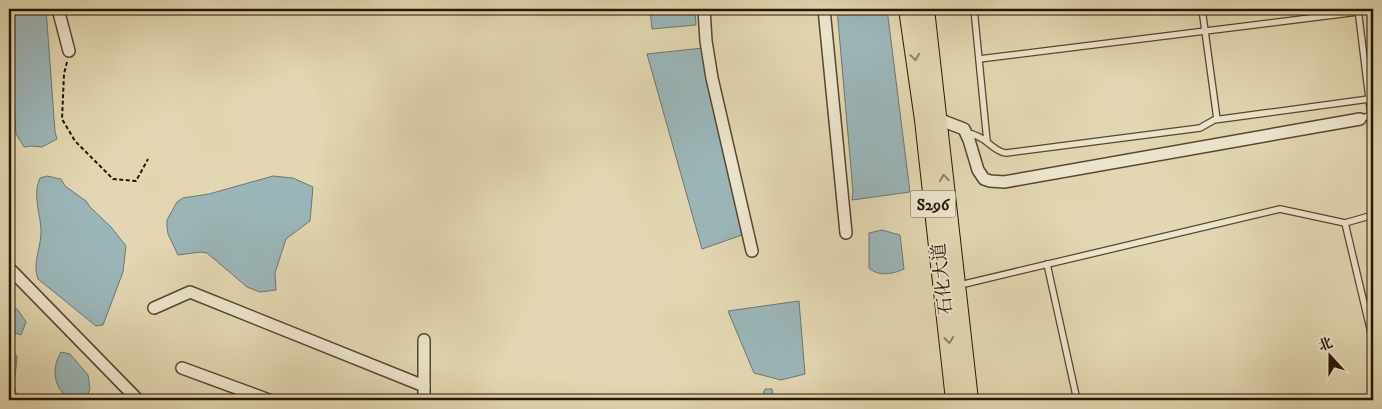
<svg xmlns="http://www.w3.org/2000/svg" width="1382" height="409" font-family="'IM FELL DW Pica','Noto Serif SC',serif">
	<rect width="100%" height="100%" fill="#e2d7b2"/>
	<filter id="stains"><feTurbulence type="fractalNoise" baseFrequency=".004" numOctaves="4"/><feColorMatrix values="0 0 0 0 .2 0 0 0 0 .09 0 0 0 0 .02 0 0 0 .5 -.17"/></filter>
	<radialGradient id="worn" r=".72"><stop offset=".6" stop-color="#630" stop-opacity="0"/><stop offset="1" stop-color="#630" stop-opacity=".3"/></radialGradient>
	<g fill="#9bb6b9" stroke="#6d766f">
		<path d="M9,9H46L55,132L57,139L42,147L31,146L24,147L16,134L9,33Z"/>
		<path d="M650,9H695L696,25L652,29Z"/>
		<path d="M837,9H887L910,192L852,200L853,192Z"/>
		<path d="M703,48L742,235L702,249L647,54Z"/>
		<path d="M47,176L61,179L65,186L86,201L90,207L111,227L126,246L123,272L103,325L96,326L38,279C32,264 41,248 41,232C41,214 32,196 40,178Z"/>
		<path d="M273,176L293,178L313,187L310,221L286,239L275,273L276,290L260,292L247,287L207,253L201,252L178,255L168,234L167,227V220L177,202L183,198L209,194Z"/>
		<path d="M882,230L900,235L904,269C893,274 879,277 869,268V233Z"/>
		<path d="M799,301L805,374L781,380L754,373L728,311Z"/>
		<path d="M9,303L18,310L26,322L21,335L9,331Z"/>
		<path d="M9,351L17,356C17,371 10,388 20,400H9Z"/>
		<path d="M61,352L70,354L88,375L90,389L87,396L83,400C62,401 52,383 56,364C57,360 59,356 61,352Z"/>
		<path d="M765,389H772L774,400H761Z"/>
	</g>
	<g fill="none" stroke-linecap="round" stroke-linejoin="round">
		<defs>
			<g id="service">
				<path d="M974,9L987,141"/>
				<path d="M1202,9L1217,119"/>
				<path d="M1358,9L1371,115L1360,119"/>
				<path d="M979,59L1358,12"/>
				<path d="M965,132C973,134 982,137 988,143C995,148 998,152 1006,153L1200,128L1214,120L1369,99"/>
				<path d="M1345,223L1373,341"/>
				<path d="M1047,264L1077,400"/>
				<path d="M960,285L1280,209L1345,223L1373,215"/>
			</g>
			<g id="minor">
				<path d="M58,9L69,51"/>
				<path d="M704,9L706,41L712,78L752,251"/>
				<path d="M824,9L846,233"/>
				<path d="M933,119H938L964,129L969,140L978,170L984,179L990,181L1004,182L1360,119"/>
				<path d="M9,268L138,400"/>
				<path d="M154,308L190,292L424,386"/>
				<path d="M182,368L269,400"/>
				<path d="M424,400V340"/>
			</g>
			<g id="primary">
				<path d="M908,9L924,120L955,400"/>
				<path d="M925,9L969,400"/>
			</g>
		</defs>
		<use href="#service" stroke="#56462c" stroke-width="8"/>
		<use href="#minor" stroke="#56462c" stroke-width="14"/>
		<use href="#primary" stroke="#271500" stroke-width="20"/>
		<path stroke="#271500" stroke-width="2" stroke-dasharray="4 2.5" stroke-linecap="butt" d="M67,62L64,74L62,119L75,141L113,179L136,181L148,159"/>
		<use href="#service" stroke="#ece5cd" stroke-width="5.5"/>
		<use href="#minor" stroke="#ece5cd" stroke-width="11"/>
		<use href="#primary" stroke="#e2d7b2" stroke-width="18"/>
	</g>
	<defs><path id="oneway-chevron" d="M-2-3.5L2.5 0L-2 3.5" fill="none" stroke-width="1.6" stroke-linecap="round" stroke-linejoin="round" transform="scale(1.25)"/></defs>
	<g stroke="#8e8062">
		<use href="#oneway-chevron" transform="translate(915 57) rotate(82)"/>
		<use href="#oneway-chevron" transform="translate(944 178) rotate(-96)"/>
		<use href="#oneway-chevron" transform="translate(949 340) rotate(84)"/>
	</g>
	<g text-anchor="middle" stroke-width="4" stroke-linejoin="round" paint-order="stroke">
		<rect fill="#ece5cd" stroke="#62533e" stroke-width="1" x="910.5" y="190.5" width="45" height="27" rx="4"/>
		<g font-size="16" font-weight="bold" fill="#271500">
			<text x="933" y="210">S296</text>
		</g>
		<g font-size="18" fill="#271500" stroke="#ece5cd">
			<text transform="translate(942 279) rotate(-96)" y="6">石化大道</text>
		</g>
	</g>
	<rect width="1382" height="409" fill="none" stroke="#e2d7b2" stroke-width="30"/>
	<rect x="10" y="10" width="1362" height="389" fill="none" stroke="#271500" stroke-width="2.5"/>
	<rect x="15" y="15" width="1352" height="379" fill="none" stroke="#271500"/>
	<g transform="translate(1330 356) rotate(339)" stroke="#ece5cd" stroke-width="4" paint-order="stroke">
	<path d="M0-4L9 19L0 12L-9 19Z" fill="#271500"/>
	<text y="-8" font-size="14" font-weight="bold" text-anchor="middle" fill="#271500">北</text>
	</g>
	<rect width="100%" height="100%" filter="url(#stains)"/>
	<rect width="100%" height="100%" fill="url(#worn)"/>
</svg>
